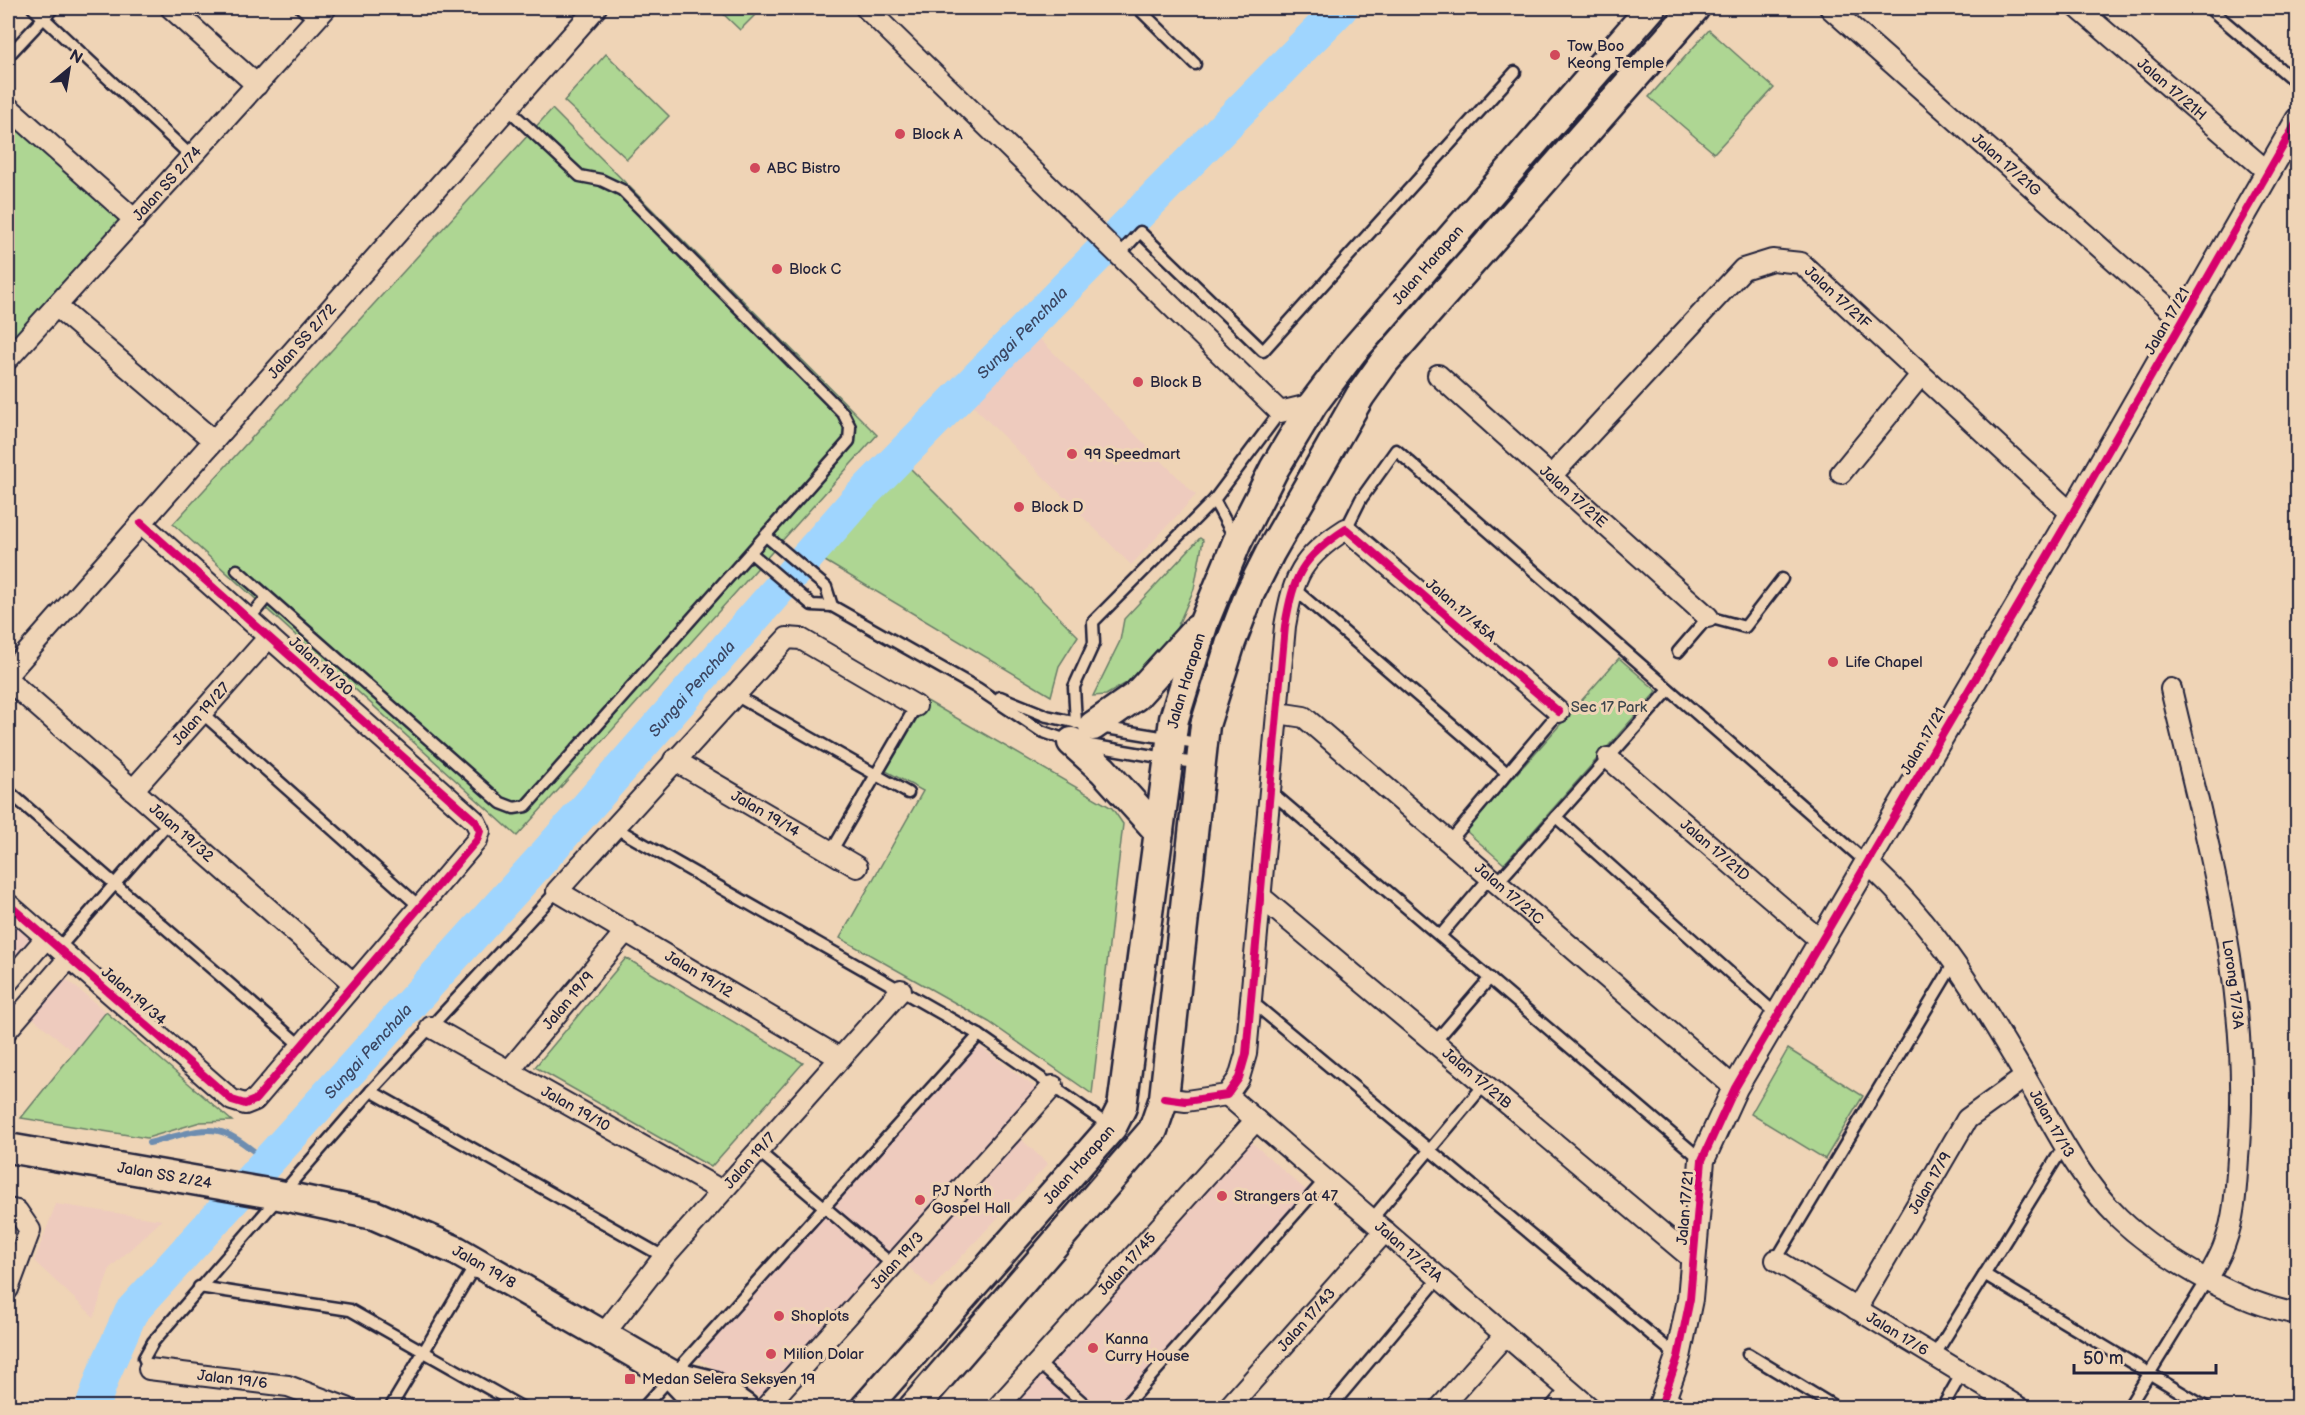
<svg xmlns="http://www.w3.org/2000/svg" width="2305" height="1415" font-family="'Balsamiq Sans',sans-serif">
	<rect width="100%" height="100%" fill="#efd4b6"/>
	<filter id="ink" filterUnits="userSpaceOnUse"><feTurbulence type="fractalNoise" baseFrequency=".0167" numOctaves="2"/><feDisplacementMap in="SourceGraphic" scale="12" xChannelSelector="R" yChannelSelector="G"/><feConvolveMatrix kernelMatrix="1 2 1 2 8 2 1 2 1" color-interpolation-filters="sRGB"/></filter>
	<g filter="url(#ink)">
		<g fill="#eecbbe">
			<path d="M1038,337L1196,495L1131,565L971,404Z"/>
			<path d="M8,918L34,940L8,970Z"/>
			<path d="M66,979L106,1012L74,1052L33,1018Z"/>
			<path d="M978,1045L1037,1089L760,1397L692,1355Z"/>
			<path d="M1021,1139L1048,1164L932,1288L905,1264Z"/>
			<path d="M1248,1139L1309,1193L1114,1407L1012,1408Z"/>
			<path d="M56,1204L162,1220L110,1268L94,1317L34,1261Z"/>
		</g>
		<g fill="#aed693" stroke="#687c67" stroke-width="1.5">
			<path d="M717,8H762L740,30Z"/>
			<path d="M1709,30L1774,88L1714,153L1649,97Z"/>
			<path d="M606,54L669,116L627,159L564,101Z"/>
			<path d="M552,109L877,435L517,836L173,524Z"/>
			<path d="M8,117L123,221L8,346Z"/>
			<path d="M907,465L1078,636L1059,666L1051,696L820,558Z"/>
			<path d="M1200,538L1203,540L1194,589L1170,643L1135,678L1106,695L1093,696L1120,641L1124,619Z"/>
			<path d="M1619,658L1657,691L1504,864L1466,831Z"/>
			<path d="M927,701L1112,808L1123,824L1092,1094L989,1022L840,938L923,791L886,771Z"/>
			<path d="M626,958L803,1063L711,1167L535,1067Z"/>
			<path d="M106,1012L232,1121L200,1122L147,1138L21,1118Z"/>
			<path d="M1788,1049L1863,1096L1825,1159L1751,1114Z"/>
		</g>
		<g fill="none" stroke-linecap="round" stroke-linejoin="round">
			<path stroke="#6d8db0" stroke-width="6" d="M149,1143C212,1127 215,1118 267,1162"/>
			<path stroke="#9fd5fe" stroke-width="34" id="s1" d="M92,1408L104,1373L131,1312L539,862L855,502L1341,8"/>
			<defs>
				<g id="service">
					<path d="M33,8L192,157"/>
					<path d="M301,8L315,20"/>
					<path d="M1138,8L1195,64"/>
					<path d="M2209,8L2298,84"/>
					<path d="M8,56L53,8"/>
					<path d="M1119,255L1140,232L1263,351L1515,72"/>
					<path d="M1214,500L1235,539"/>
					<path d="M1346,529L1361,499L1396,450L1867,863"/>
					<path d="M766,536L826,587L832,606"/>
					<path d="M751,553L812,605L832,606L977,688L1041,731L1072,742L1200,764"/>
					<path d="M237,570L501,803L514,808L526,806L849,441L850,427L843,413L622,190L601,180L580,176L507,108"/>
					<path d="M1292,587L1507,773"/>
					<path d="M249,619L267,597"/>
					<path d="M1678,652L1708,617L1745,627L1782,579"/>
					<path d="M735,695L908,793"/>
					<path d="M1000,697L1047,716L1082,724"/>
					<path d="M202,713L420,907"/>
					<path d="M1076,723L1074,687L1094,643L1093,622L1214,500L1280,412"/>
					<path d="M1100,727L1203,744"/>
					<path d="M8,791L301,1046"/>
					<path d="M1270,791L1702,1160"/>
					<path d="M1556,817L1777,1015"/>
					<path d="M614,827L979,1035L1111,1127"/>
					<path d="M1451,840L1559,712"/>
					<path d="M831,852L916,706"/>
					<path d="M1498,882L1669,690"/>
					<path d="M1440,936L1491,876"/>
					<path d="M58,949L169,822"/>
					<path d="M1251,1001L1678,1357"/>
					<path d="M1434,1043L1490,978"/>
					<path d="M371,1091L664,1257"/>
					<path d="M758,1151L893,1265"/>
					<path d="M1371,1220L1484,1085"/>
					<path d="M1776,1260L1954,963"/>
					<path d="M1984,1274L2207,1408"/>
					<path d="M199,1287L350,1310L523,1408"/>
					<path d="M1748,1354L1837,1408"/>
					<path d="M1934,1356L2064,1146"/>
					<path d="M1037,1362L1089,1408"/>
					<path d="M149,1369L144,1358L153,1342L371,1091L557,891"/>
					<path d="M390,1408L476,1264"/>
					<path d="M643,1408L979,1035"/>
					<path d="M1123,1408L1325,1180"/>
					<path d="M1330,1408L1439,1278"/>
					<path d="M1550,1408L1567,1388"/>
					<path d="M1942,1408L1962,1373"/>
					<path d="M2128,1408L2207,1280"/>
				</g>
				<g id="minor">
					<path d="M171,8L257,85"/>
					<path d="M866,8L1280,412L1313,404"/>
					<path id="s2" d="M1830,8L2183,321"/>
					<path id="s3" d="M2078,8L2268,172"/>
					<path d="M8,107L135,220"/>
					<path d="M56,306L214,441"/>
					<path id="s4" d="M8,359L326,8"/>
					<path id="s5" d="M1438,375L1708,617"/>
					<path d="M1841,473L1921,375"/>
					<path id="s6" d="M1551,476L1743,269L1772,260L1801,263L2072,514"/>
					<path id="s7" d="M8,674L596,8"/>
					<path id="s8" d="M8,680L354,984"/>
					<path id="s9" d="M2171,689C2207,843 2254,998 2238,1158C2236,1187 2235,1216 2225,1243C2221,1256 2213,1268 2207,1280"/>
					<path id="s10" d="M1278,713L1304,717L1735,1088"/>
					<path id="s11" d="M1608,758L1821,941"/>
					<path id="s12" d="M674,760L857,867"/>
					<path id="s13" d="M133,790L269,637"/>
					<path id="s14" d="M1867,863C1935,923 1981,1001 2026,1078C2054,1126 2079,1179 2119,1218C2146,1244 2176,1263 2209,1281C2238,1296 2265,1308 2298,1314"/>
					<path id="s15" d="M1261,897L1694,1260"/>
					<path d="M8,904L232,1100L245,1104L255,1100L477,840L480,831L475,821L141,523"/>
					<path d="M8,982L46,938"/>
					<path id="s16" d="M431,1027L722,1191"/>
					<path d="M8,1029L69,958"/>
					<path d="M840,1058L557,891L787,638L801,639L916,706"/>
					<path id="s17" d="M509,1071L626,931"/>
					<path id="s18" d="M1227,1095L1590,1408"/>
					<path d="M1164,1098L1186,1101L1227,1095L1239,1078L1246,1054L1285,626C1294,575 1301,558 1346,529L1559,712"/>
					<path d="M8,1209L17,1211L30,1230L8,1289"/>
					<path id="s19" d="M1776,1260L2020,1408"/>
					<path id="s20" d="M1856,1309L1967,1119L2025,1077"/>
					<path id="s21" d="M603,1335L664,1257L901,990"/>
					<path id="s22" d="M149,1369L288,1386L347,1408"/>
					<path d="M1664,1399L1678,1408"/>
					<path id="s23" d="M765,1408L1053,1086"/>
					<path id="s24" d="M997,1408L1256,1120"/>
					<path id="s25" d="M1228,1408L1385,1231"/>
					<path d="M1440,1408L1505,1335"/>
				</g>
				<path id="tertiary" d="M1660,1408L1678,1357L1690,1299L1702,1160L1735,1088L2072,514L2298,120"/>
				<g id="secondary">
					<path d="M1093,726L1136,696L1196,630"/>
					<path d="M1072,742L1103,770L1159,832"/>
					<path id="s26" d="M8,1148L279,1195L374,1215L457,1251L672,1375L712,1385L744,1408"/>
					<path d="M672,1375L703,1408"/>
					<path id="s27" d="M865,1408L1112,1127L1122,1107L1174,719L1204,622L1237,542L1274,469L1313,404L1353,351L1651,8"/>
					<path d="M913,1408L1153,1130L1164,1098L1205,725L1231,642L1250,593L1270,553L1360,396L1385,361L1695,8"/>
				</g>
			</defs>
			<use href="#service" stroke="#22223b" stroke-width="15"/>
			<use href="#minor" stroke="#22223b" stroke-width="24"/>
			<use href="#tertiary" stroke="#22223b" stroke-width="28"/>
			<use href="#secondary" stroke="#22223b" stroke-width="33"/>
			<use href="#service" stroke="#efd4b6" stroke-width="10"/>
			<use href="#minor" stroke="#efd4b6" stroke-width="20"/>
			<use href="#tertiary" stroke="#efd4b6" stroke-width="24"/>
			<use href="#secondary" stroke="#efd4b6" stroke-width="28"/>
			<defs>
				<g id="cycleway">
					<path d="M8,904L232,1100L245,1104L255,1100L477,840L480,831L475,821L141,523"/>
					<path d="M1164,1098L1186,1101L1227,1095L1239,1078L1246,1054L1285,626C1294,575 1301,558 1346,529L1559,712"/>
					<path d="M1660,1408L1678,1357L1690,1299L1702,1160L1735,1088L2072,514L2298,120"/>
				</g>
			</defs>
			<use href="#cycleway" stroke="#efd4b6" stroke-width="11"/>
			<use href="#cycleway" stroke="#d6006c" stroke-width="8"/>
		</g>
	</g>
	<g fill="#d1495b" stroke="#efd4b6" stroke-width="2">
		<circle cx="1555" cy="55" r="6"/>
		<circle cx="900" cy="134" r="6"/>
		<circle cx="755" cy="168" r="6"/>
		<circle cx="777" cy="269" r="6"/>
		<circle cx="1138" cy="382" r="6"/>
		<circle cx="1072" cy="454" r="6"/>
		<circle cx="1019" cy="507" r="6"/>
		<circle cx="1833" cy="662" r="6"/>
		<circle cx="1222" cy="1196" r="6"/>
		<circle cx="920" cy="1200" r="6"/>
		<circle cx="779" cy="1316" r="6"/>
		<circle cx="1093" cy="1348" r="6"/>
		<circle cx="771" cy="1354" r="6"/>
		<rect x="624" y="1373" width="12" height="12" rx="3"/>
	</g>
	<g text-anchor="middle" stroke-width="6" stroke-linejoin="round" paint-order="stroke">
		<g font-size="15" fill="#22223b" stroke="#efd4b6" text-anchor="start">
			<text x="1567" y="51">Tow Boo<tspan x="1567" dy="17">Keong Temple</tspan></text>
			<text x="912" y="139">Block A</text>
			<text x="767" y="173">ABC Bistro</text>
			<text x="789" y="274">Block C</text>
			<text x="1150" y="387">Block B</text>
			<text x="1084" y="459">99 Speedmart</text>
			<text x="1031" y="512">Block D</text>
			<text x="1845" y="667">Life Chapel</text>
			<text x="932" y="1196">PJ North<tspan x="932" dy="17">Gospel Hall</tspan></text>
			<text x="1234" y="1201">Strangers at 47</text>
			<text x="791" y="1321">Shoplots</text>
			<text x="1105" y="1344">Kanna<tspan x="1105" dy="17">Curry House</tspan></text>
			<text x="783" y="1359">Milion Dolar</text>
			<text x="642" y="1384">Medan Selera Seksyen 19</text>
		</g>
		<g font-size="15" fill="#22223b" stroke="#efd4b6">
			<text dy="5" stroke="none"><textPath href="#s3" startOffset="124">Jalan 17/21H</textPath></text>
			<text dy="5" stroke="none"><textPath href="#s2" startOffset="236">Jalan 17/21G</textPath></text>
			<text dy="5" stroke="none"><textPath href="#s4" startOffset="237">Jalan SS 2/74</textPath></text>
			<text dy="5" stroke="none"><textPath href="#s27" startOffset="1314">Jalan Harapan</textPath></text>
			<text dy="5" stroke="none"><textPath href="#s6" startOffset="392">Jalan 17/21F</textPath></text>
			<text transform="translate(2167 321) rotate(-60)" y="5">Jalan 17/21</text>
			<text dy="5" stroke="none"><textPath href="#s7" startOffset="444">Jalan SS 2/72</textPath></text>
			<text dy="5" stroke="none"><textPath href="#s5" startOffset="182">Jalan 17/21E</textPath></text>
			<text transform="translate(1461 610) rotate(41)" y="5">Jalan 17/45A</text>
			<text transform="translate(321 666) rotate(42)" y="5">Jalan 19/30</text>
			<text dy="5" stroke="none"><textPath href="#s27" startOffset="828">Jalan Harapan</textPath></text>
			<text dy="5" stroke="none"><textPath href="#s13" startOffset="102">Jalan 19/27</textPath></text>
			<text transform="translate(1923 741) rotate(-60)" y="5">Jalan 17/21</text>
			<text dy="5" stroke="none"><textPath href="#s12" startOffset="106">Jalan 19/14</textPath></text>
			<text dy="5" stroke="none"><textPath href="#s8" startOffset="231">Jalan 19/32</textPath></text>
			<text dy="5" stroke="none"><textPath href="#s11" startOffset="141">Jalan 17/21D</textPath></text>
			<text dy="5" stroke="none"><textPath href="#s10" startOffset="297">Jalan 17/21C</textPath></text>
			<text transform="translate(699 974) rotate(31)" y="5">Jalan 19/12</text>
			<text dy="5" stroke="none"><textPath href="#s9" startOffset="302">Lorong 17/3A</textPath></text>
			<text transform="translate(134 996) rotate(41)" y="5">Jalan 19/34</text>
			<text dy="5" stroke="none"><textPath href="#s17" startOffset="92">Jalan 19/9</textPath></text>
			<text dy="5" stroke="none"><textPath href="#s15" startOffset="282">Jalan 17/21B</textPath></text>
			<text dy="5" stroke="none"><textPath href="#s16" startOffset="166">Jalan 19/10</textPath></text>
			<text dy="5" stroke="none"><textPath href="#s14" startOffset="321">Jalan 17/13</textPath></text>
			<text dy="5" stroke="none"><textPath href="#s21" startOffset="228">Jalan 19/7</textPath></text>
			<text dy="5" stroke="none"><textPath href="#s27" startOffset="324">Jalan Harapan</textPath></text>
			<text dy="5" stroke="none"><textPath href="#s26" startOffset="159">Jalan SS 2/24</textPath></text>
			<text dy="5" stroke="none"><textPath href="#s20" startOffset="146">Jalan 17/9</textPath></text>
			<text transform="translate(1685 1208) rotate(-85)" y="5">Jalan 17/21</text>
			<text dy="5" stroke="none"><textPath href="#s18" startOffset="240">Jalan 17/21A</textPath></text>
			<text dy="5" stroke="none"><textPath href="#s23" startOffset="198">Jalan 19/3</textPath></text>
			<text dy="5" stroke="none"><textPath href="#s24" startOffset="194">Jalan 17/45</textPath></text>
			<text dy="5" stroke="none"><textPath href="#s26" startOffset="494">Jalan 19/8</textPath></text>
			<text dy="5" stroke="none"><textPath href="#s25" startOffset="118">Jalan 17/43</textPath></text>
			<text dy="5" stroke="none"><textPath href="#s19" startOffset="142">Jalan 17/6</textPath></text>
			<text dy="5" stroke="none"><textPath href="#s22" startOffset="84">Jalan 19/6</textPath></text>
		</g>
		<g font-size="15" fill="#3e464d" stroke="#efd4b6">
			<text x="1609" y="712">Sec 17 Park</text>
		</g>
		<g font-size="16" font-style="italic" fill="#3b4662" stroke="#efd4b6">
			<text dy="6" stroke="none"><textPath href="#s1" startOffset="1428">Sungai Penchala</textPath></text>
			<text dy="6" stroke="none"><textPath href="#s1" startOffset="942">Sungai Penchala</textPath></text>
			<text dy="6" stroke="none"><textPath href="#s1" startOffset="456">Sungai Penchala</textPath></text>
		</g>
	</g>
	<rect width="2305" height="1415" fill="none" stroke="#efd4b6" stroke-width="30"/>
	<rect x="15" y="15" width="2275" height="1385" fill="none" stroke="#22223b" stroke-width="2" filter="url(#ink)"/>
	<g transform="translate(69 69) rotate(30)" stroke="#efd4b6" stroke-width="4.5" paint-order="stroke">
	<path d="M0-4.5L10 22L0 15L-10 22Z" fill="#22223b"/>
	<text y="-9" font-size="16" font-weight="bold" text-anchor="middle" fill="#22223b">N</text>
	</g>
	<path d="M2074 1364v9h142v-9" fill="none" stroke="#22223b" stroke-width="3"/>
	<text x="2083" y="1364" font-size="18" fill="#22223b" stroke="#efd4b6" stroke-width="4.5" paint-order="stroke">50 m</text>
</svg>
